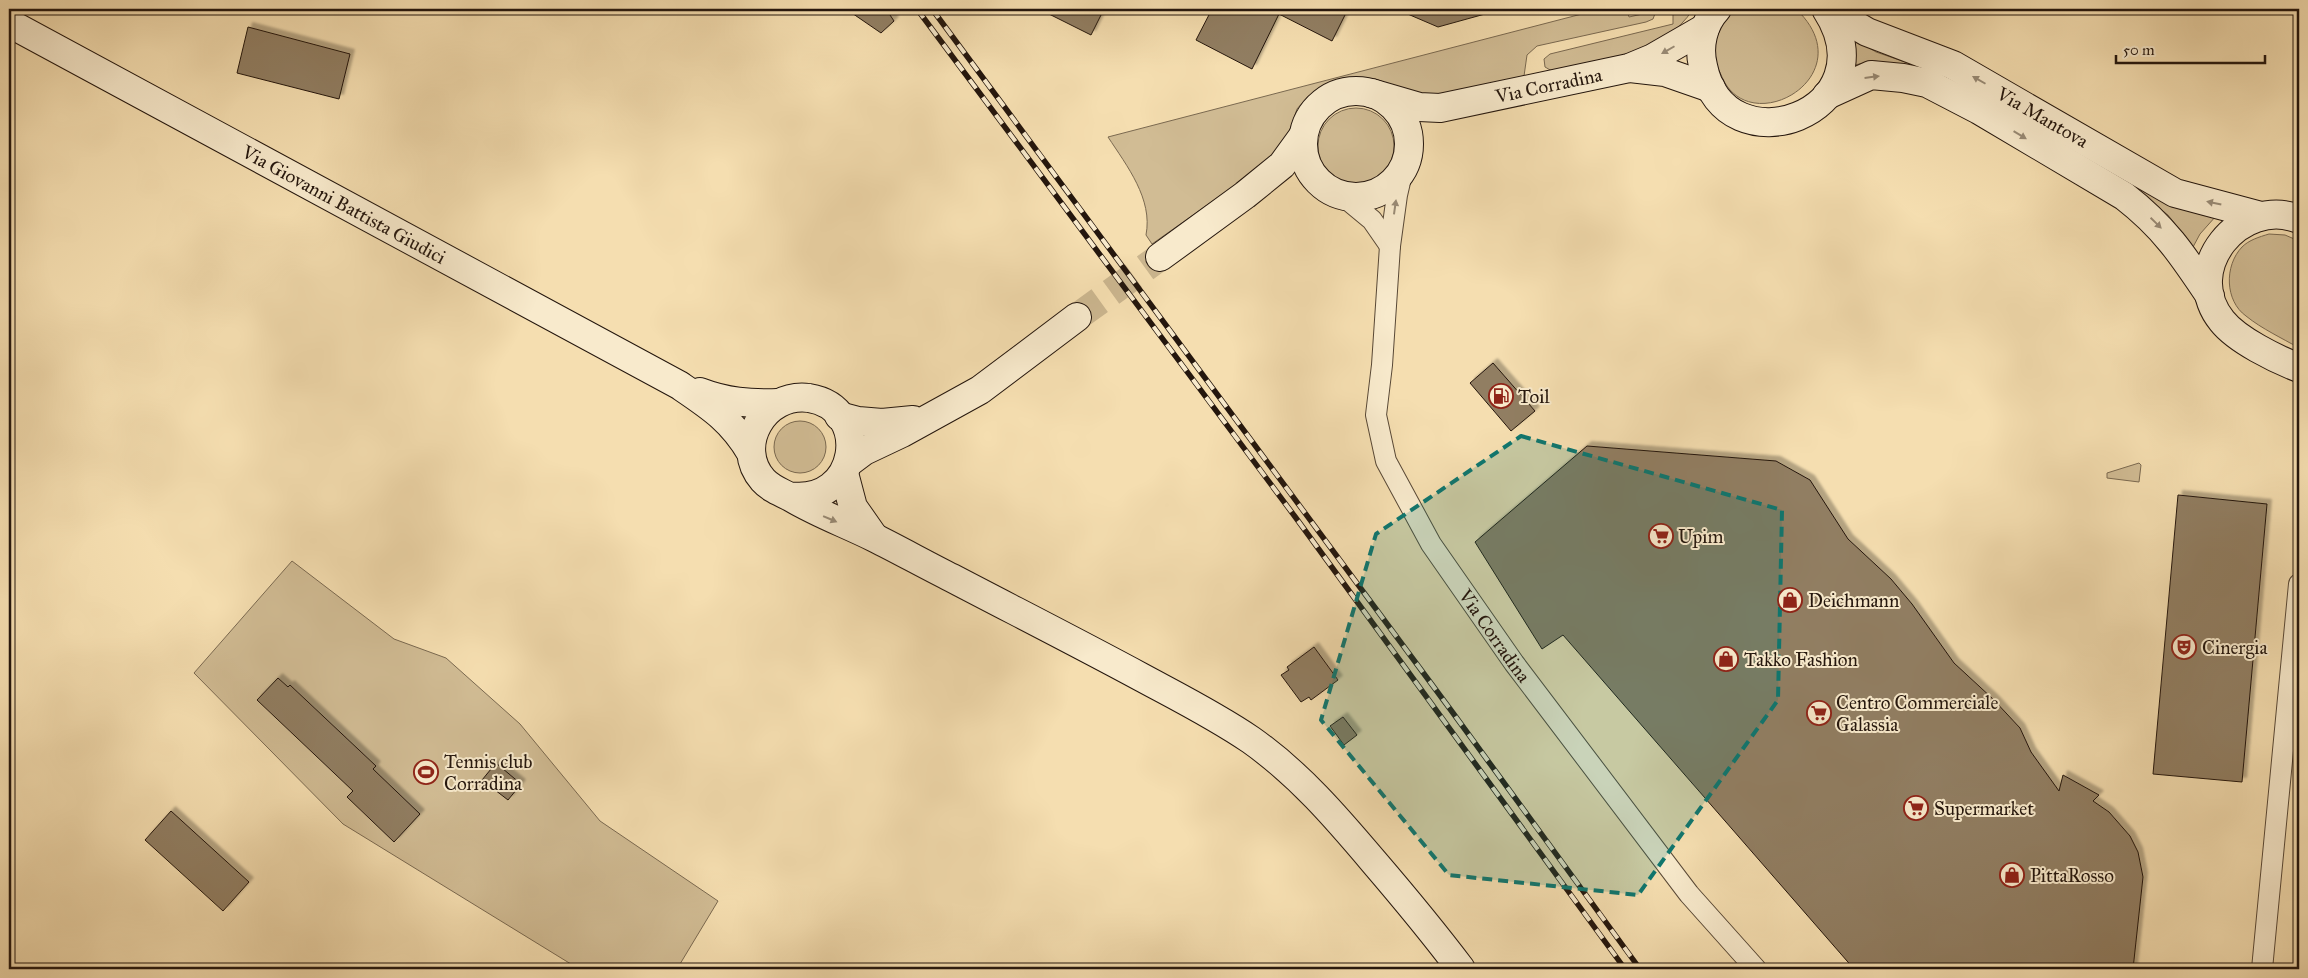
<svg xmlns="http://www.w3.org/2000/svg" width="2308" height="978" font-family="'IM FELL Great Primer',serif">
	<defs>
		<filter id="shadow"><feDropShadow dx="4.5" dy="-4.5" stdDeviation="1" flood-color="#0004"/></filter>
	</defs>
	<rect width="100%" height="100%" fill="#f5deb0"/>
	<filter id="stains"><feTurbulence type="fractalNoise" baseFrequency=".004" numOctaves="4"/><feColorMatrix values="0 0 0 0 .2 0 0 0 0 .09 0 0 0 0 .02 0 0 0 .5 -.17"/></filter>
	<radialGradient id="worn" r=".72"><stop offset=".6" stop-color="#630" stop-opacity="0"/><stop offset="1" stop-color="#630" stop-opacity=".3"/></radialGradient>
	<g fill="#d1bc94" stroke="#7a6950">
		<path d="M1601,9H1627L1629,17L1656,11L1653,19L1646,22L1537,46L1527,55L1524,76L1428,100L1368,79L1343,78L1330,82L1307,97L1297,109L1286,141L1271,160L1152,244L1146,235C1153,199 1127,166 1108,137Z"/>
		<path d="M1682,9H1693C1665,55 1599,60 1552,71L1545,67L1544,59L1550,54L1673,24V12Z"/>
		<path d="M1735,9H1796C1866,75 1750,142 1722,77C1718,68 1714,61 1714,52C1714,35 1720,18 1735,9Z"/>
		<path d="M1849,36L1876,52L1946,76L2216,216L2200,234L2193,247L2168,215L2140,193L1906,66L1875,61L1849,66Z"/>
		<circle cx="1356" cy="146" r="38"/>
		<path d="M2269,234L2285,235L2299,241V348C2282,338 2262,329 2246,316C2225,301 2224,266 2242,247C2249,240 2259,237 2269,234Z"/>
		<circle cx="800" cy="447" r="26"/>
		<path d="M2139,463L2141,465L2139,482L2107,478V473Z"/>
		<path d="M292,561L394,639L446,658L520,724L600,821L718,901L677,969H579L343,824L194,673Z"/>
	</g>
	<g fill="#917e62" stroke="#24160d" filter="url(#shadow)">
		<path d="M846,9H886L894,21L881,33Z"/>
		<path d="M1039,9H1104L1091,35Z"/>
		<path d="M1212,9H1348L1332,41L1279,14L1252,69L1196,40Z"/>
		<path d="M1396,9H1484L1485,14L1438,27Z"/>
		<path d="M248,27L350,54L339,99L237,73Z"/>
		<path d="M1493,363L1535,411L1511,431L1470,383Z"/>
		<path d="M1587,446L1776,461L1810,480L1848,539L1891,579L1912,604L1954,663L1993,699L2020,728L2031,752L2059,791L2063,775L2099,795L2093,801L2109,812L2130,836L2138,852L2143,877L2133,969H1854L1563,635L1542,649L1475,542Z"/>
		<path d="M2178,495L2267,504L2242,782L2153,774Z"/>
		<path d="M1314,647L1338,680L1311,700L1309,697L1301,702L1281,675L1289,670L1287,667Z"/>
		<path d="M278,678L288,687L290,685L376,766L373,769L420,814L394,842L347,797L353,791L257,700Z"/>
		<path d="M1343,717L1357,735L1344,745L1330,726Z"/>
		<path d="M496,763L521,784L508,800L482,780Z"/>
		<path d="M171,811L249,882L223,911L145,840Z"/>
	</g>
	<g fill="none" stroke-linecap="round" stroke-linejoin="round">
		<path stroke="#cbb68f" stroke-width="28" stroke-dasharray="28 14" stroke-linecap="butt" d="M1077,317L1160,257"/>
		<defs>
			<g id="minor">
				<path id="s1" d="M1403,169L1397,195L1390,246L1382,365L1376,415L1386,461L1431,544L1514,663L1689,894L1756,969"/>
				<path d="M1343,196L1372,220L1390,246"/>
				<path d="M2262,969L2299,584"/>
			</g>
			<g id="secondary">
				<path d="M1717,9C1703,24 1698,46 1703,66C1725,173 1893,112 1826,9"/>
				<path id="s2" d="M1828,9L1867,32L1953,65L2175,193L2261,216"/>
				<path id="s3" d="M9,23L679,385C710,406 732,420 751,453"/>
				<path d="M1630,68L1665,72L1711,88"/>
				<circle cx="1356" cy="144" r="53"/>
				<path id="s4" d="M1371,93L1419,107L1440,108L1629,68L1653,58L1705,28"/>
				<path d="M1827,95L1871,75L1903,78L1927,83L1979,110L2124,196C2164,227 2182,254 2210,296"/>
				<path d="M2299,219C2240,196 2180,269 2222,321C2237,340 2276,359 2299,368"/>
				<path d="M1160,257L1245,195L1282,165L1303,136"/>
				<path d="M700,392C726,402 750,404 778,403"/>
				<path d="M839,416L858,421L882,423L913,420"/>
				<path d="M848,463L864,451L902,433L980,390L1077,317"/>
				<path d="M844,473L853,507L874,537"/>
				<path d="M788,496C860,507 873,408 809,398C764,392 733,446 763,480C771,489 781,492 792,498C819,514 847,524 875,538C901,551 926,565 952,578C1015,611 1078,643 1141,677C1178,697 1216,716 1251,740C1299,774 1336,817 1374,862C1404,897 1433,932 1461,969"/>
			</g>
		</defs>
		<use href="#minor" stroke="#584836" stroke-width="22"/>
		<use href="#secondary" stroke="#24160d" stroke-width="30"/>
		<use href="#minor" stroke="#f8eacc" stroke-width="20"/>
		<use href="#secondary" stroke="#f8eacc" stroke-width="28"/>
		<defs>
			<g id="rail">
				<path d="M917,9L1296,518L1625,969"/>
				<path d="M932,9L1453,713L1640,969"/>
			</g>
		</defs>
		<use href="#rail" stroke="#24160d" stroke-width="5.5"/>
		<use href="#rail" stroke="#f8eacc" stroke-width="4" stroke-dasharray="11" stroke-linecap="butt"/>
	</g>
	<defs><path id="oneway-solid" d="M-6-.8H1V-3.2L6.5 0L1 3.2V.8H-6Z" transform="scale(1.25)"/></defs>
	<g fill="#998b76">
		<use href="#oneway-solid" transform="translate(1668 50) rotate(150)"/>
		<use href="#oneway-solid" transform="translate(1872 77) rotate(-7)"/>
		<use href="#oneway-solid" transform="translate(1979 80) rotate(-150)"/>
		<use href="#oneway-solid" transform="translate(2020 135) rotate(31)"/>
		<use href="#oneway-solid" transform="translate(2214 203) rotate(-168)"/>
		<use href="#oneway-solid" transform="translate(1395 207) rotate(-82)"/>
		<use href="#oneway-solid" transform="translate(2156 223) rotate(44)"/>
		<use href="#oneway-solid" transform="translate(830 519) rotate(23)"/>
	</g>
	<path fill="#0f766e" fill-opacity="0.2" stroke="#0f766e" stroke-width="4" stroke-dasharray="10 6" stroke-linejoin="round" d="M1521,436L1782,510L1778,700L1638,895L1449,875L1321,720L1376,534Z"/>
	<defs>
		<symbol id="fuel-ring" viewBox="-11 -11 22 22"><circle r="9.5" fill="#f8eacc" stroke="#8f2418" stroke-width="1.5"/><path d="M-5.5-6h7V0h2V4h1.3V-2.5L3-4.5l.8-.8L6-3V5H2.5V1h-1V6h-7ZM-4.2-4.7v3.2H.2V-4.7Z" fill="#8f2418"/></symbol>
		<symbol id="supermarket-ring" viewBox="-11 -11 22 22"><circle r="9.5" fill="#f8eacc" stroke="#8f2418" stroke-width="1.5"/><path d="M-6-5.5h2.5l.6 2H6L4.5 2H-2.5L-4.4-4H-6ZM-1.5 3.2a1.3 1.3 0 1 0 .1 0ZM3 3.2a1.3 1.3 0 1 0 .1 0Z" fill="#8f2418"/></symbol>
		<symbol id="shop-ring" viewBox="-11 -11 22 22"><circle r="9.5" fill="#f8eacc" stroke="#8f2418" stroke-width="1.5"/><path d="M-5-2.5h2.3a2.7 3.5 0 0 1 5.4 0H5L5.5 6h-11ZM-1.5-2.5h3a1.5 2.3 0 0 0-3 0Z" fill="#8f2418"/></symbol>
		<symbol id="theatre-ring" viewBox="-11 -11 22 22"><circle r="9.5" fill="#f8eacc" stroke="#8f2418" stroke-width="1.5"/><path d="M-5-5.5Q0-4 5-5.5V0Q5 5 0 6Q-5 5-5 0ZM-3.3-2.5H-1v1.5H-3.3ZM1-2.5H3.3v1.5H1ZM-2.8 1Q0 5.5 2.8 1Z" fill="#8f2418"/></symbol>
		<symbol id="stadium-ring" viewBox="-11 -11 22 22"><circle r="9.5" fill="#f8eacc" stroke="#8f2418" stroke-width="1.5"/><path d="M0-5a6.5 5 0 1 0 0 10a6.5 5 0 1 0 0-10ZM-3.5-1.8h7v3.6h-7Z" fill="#8f2418"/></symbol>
	</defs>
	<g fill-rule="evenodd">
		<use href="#fuel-ring" x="1487" y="382" width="28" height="28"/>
		<use href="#supermarket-ring" x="1647" y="522" width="28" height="28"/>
		<use href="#shop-ring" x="1776" y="586" width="28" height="28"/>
		<use href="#theatre-ring" x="2170" y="633" width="28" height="28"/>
		<use href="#shop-ring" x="1712" y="645" width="28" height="28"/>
		<use href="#supermarket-ring" x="1805" y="699" width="28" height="28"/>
		<use href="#stadium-ring" x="412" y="758" width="28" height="28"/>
		<use href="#supermarket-ring" x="1902" y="794" width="28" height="28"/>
		<use href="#shop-ring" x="1998" y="861" width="28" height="28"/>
	</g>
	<g text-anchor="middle" stroke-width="4" stroke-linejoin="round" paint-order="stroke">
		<g font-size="19" fill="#24160d" stroke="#f8eacc">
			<text dy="7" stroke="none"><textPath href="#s4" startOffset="182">Via Corradina</textPath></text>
			<text dy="7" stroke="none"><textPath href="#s2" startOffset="241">Via Mantova</textPath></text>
			<text dy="7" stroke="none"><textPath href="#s3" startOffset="381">Via Giovanni Battista Giudici</textPath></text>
			<text dy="7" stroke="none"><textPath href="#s1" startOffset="501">Via Corradina</textPath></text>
		</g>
		<g font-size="19" fill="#24160d" stroke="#f8eacc" text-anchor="start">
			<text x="1518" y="403">Toil</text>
			<text x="1678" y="543">Upim</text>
			<text x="1808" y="607">Deichmann</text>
			<text x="2202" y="654">Cinergia</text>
			<text x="1744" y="666">Takko Fashion</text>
			<text x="1836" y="709">Centro Commerciale<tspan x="1836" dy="22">Galassia</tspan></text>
			<text x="444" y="768">Tennis club<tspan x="444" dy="22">Corradina</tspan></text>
			<text x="1934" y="815">Supermarket</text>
			<text x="2030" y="882">PittaRosso</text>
		</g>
	</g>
	<rect width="2308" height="978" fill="none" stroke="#f5deb0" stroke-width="30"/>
	<rect x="10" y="10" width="2288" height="958" fill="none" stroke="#24160d" stroke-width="2.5"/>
	<rect x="15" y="15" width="2278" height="948" fill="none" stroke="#24160d"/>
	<path d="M2116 55v8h149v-8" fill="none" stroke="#24160d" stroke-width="2.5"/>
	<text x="2123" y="55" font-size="15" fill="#24160d" stroke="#f8eacc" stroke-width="4" paint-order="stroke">50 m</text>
	<rect width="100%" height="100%" filter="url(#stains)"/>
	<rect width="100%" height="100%" fill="url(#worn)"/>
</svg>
